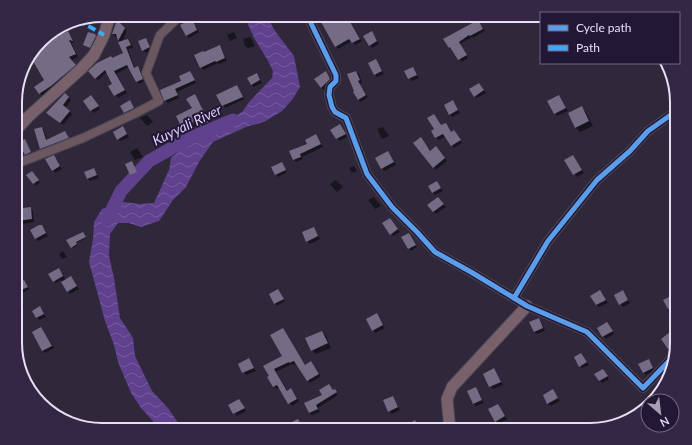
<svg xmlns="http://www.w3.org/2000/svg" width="692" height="445" font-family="Lato,sans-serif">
	<defs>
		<pattern id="water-waves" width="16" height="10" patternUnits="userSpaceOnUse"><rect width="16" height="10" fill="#60418d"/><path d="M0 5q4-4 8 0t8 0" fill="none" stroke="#775c9e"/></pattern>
	</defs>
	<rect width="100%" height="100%" fill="#2f283a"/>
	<path fill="url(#water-waves)" d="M244,15H266L275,31L294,56L300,87L292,100L282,111L264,122L246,127L213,142L199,162L186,187L173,200L159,221L141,227L129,223H118L110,234L109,256L114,278L120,318L133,338L135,356L152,391L168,408L183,430H161L141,408L131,393L118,362L114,345L105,321L89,262L93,239L94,222L102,209L122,202L140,204L154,203L169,170L171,158L195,139L242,112L250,101L272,78L273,71L267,59L254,38Z"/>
	<g fill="#0007">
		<path d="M338,15H351L353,20L350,22L362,41L355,45L352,41L338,49L336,46Z"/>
		<path d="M87,18L88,19L84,21L83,19Z"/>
		<path d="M191,20L199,32L189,38L186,35Z"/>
		<path d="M478,21L485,31L473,38L472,37L460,44L468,58L462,62L453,49L450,47Z"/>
		<path d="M118,22L127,31L122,42L128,40L131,43L133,48L128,49L135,69L138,67L140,70L144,81L139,84L129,67L116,74L127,93L118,98L110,87L114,84L107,72L98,80L95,78L112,59L124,54L117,37L115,36L113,34Z"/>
		<path d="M234,32L237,38L230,41L227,35Z"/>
		<path d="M51,33L54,39L68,33L71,36L74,43L71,42L78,57L72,60L78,68L43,97L35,87L45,80L31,54L45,37Z"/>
		<path d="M94,35L97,38L93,50L84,45Z"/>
		<path d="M374,35L379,44L372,48L370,45Z"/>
		<path d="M250,37L252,40L255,46L248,48L245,46L243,39Z"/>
		<path d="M146,39L148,42L151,50L146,53L143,50Z"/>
		<path d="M220,46L222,49L227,61L219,64L218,63L203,70L195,55L204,53Z"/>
		<path d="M376,60L384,74L377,77L369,64Z"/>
		<path d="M413,68L419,78L412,81L406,72Z"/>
		<path d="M190,72L196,83L177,92L179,98L168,103L165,100L161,90L183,81Z"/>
		<path d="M356,72L359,74L362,83L359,84L368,97L361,102L358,99Z"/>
		<path d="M21,74L26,84L16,89Z"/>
		<path d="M257,74L262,83L254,87L252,85Z"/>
		<path d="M328,75L332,82L324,90L321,88Z"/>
		<path d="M479,84L486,93L477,98L474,96Z"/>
		<path d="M237,86L244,99L225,108L223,105Z"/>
		<path d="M16,92L24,107L17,110L16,109Z"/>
		<path d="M65,95L71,100L65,108L72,114L63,125L50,115Z"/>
		<path d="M195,95L202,106L201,107L211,124L204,128L200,123L186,130L184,129L202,119L193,108Z"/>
		<path d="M559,96L568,111L557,116L549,102Z"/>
		<path d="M93,99L100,109L94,113L84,101Z"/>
		<path d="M453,101L460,113L452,117L450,114Z"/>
		<path d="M130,102L136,110L127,115L124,112Z"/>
		<path d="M582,108L586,112L593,126L580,132L576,128L569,114Z"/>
		<path d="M147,115L153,122L147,126L140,118Z"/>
		<path d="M445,124L451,133L456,134L462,143L454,148L446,136L439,140L436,137L435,130Z"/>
		<path d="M123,127L129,137L120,141L118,139Z"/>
		<path d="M383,127L389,136L382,139L377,129Z"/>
		<path d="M42,128L44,130L47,140L65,132L70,140L43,150L41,148Z"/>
		<path d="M342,128L347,137L339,141L332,130Z"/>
		<path d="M316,135L323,147L302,157L303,159L296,162L294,160Z"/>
		<path d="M421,139L431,151L438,150L447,161L436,170L434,167Z"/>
		<path d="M25,140L32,154L27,156L25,154Z"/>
		<path d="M137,148L143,157L135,160L130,152Z"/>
		<path d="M388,153L396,165L384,171L377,159Z"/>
		<path d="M573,156L584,173L577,177L566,161Z"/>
		<path d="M56,159L62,169L55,173L53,170Z"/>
		<path d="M132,162L139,174L133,177L131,175Z"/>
		<path d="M282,163L287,172L278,177L276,174Z"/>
		<path d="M354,166L357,171L352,173L349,168Z"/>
		<path d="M94,169L99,178L90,181L88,179Z"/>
		<path d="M32,172L40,183L36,186L34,183Z"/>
		<path d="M336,180L343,187L337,192L330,184Z"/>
		<path d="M437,182L443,191L435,195L433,192Z"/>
		<path d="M374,197L381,206L375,209L368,200Z"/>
		<path d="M440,200L446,207L436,214L428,205Z"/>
		<path d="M30,208L33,211L34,222L21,224L18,221L17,210Z"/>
		<path d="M392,222L400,232L393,236L391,234Z"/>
		<path d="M314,228L320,239L310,244L307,241Z"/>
		<path d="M44,229L48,236L38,241L36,238Z"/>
		<path d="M84,234L86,238L76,243L78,245L73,248L68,240Z"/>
		<path d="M409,234L417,247L411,251L409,248Z"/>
		<path d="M16,237L20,244L16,246Z"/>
		<path d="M63,251L67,257L62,259L59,254Z"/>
		<path d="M16,267L22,282H24L29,289L23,293L16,282Z"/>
		<path d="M58,269L66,280L71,277L79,289L70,294L61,280L56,283L54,281Z"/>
		<path d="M278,290L285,301L277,306L275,303Z"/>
		<path d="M600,291L608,303L599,307L596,305Z"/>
		<path d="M623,292L630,303L623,307L615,296Z"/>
		<path d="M18,295L24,305L17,308L16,307V296Z"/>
		<path d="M673,296L677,302V308L671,311L668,308Z"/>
		<path d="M40,308L46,317L39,320L33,311Z"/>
		<path d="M377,315L385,328L375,333L373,330Z"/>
		<path d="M539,319L541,322L545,331L537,334L534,332Z"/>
		<path d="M609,326L614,334L606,339L598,328Z"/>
		<path d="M41,328L54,348L45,353L43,351Z"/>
		<path d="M283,329L305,366L311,362L321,376L310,383L297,363L293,365L292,364L276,372L288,391L291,390L299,401L292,406L280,387L277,389L274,386L265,366L283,357Z"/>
		<path d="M322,332L326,336L331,348L316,354L312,350Z"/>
		<path d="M677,334V342L668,347L673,336Z"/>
		<path d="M677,344V347L671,351L669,349Z"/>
		<path d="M581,354L589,365L582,368L580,366Z"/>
		<path d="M249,360L256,371L246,375L239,364Z"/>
		<path d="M648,360L655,371L646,375L643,372Z"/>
		<path d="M494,370L503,385L493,389L484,374Z"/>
		<path d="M605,372L609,379L602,383L596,374Z"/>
		<path d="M329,385L338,395L318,408L320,412L312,415L310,413L323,395Z"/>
		<path d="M476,388L478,391L484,403L476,406L474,404L468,391Z"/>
		<path d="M553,391L560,401L551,406L548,403Z"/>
		<path d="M393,397L400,410L392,414L389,411Z"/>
		<path d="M239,400L246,411L237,416L229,405Z"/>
		<path d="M498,405L507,419L499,424L496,421Z"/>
		<path d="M482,425L487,430H476Z"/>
	</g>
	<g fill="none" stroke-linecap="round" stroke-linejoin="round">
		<path stroke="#60418d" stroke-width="13" d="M107,220L121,191L149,161L190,138L233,120"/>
	</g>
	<g fill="#746b84">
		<path d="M335,15H346L360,39L352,43L349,39L335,47L321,22Z"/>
		<path d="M192,19L197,30L186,36L180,25Z"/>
		<path d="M117,20L125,28L118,41L116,34H112Z"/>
		<path d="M478,20L483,29L470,36L469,35L459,42L467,55L458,60L450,47L449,48L443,39Z"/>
		<path d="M68,31L73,41L69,40L76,54L69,57L76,65L51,86L39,94L34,87L44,80L30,56L32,53L46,45L43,38L45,37L51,33L53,38Z"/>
		<path d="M372,31L377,41L369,46L363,36Z"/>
		<path d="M88,32L95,34L96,36L90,48L83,45Z"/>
		<path d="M146,38L150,47L142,51L138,41Z"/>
		<path d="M128,39L131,45L126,47L134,68L138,66L143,79L136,82L127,65L114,71L125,90L114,96L108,86L112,84L105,70L95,79L88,71L97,63L111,56L112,58L123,53L118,42Z"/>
		<path d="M220,45L225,58L216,62L215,61L200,68L194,55L203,51L204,52Z"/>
		<path d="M376,59L382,71L374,75L368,63Z"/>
		<path d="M413,67L417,75L408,79L404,71Z"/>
		<path d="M190,71L195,80L175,89L178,95L164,101L160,90L181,81L179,76Z"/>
		<path d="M326,71L330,79L321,88L314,79Z"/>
		<path d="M356,71L360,80L358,81L366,95L358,100L353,92L354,91L347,74Z"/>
		<path d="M257,73L260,80L251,85L247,78Z"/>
		<path d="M479,83L484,90L474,97L469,89Z"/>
		<path d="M237,85L243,97L222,106L216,95Z"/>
		<path d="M65,93L69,97L63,105L70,111L60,123L46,113Z"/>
		<path d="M195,94L209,122L200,126L197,120L182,128L176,116L192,108L186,99Z"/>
		<path d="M91,95L99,106L90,111L83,101Z"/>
		<path d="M559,95L566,108L554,114L547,101Z"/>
		<path d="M130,100L134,108L124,113L120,106Z"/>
		<path d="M453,100L458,110L449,115L444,105Z"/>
		<path d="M582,106L589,121L575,128L568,113Z"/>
		<path d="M434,114L441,125L446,123L451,132L454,130L461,140L451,146L443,134L435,138L431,131L434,129L427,118Z"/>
		<path d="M340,124L346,134L336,139L330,130Z"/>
		<path d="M123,126L127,134L117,140L113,132Z"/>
		<path d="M42,127L46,140L65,131L69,138L40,149L34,129Z"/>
		<path d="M316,134L321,144L300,154L301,157L293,160L289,151L307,144L305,140Z"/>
		<path d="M421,137L430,151L436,146L445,158L433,168L413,143Z"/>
		<path d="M25,139L31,152L25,155L18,142Z"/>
		<path d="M388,151L394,162L381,169L375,158Z"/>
		<path d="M54,155L60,166L52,171L45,159Z"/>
		<path d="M573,155L582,170L573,175L564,160Z"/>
		<path d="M132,161L137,172L130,175L125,164Z"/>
		<path d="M282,162L286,170L275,175L271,167Z"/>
		<path d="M94,168L97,175L87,179L84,172Z"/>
		<path d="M32,171L39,180L33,184L26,175Z"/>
		<path d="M437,181L441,188L432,193L428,186Z"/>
		<path d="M438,197L444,204L433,212L427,205Z"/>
		<path d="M31,207L32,219L17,221L16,209Z"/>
		<path d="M390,218L398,229L390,235L382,223Z"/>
		<path d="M39,225H42L46,233L35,239L30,230Z"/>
		<path d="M314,227L318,236L306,242L302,232Z"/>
		<path d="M83,232L86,237L76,242L77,244L71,248L66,240Z"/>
		<path d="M409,233L416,245L408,249L401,237Z"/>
		<path d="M59,268L63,276L53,282L48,274Z"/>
		<path d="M16,269L21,282L24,280L28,287L19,291L16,284Z"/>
		<path d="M71,276L77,286L67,292L61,282Z"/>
		<path d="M278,289L284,299L274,304L269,294Z"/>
		<path d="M600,290L606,300L596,305L590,296Z"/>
		<path d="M623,290L628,300L619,305L614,295Z"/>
		<path d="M673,295L677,304L668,309L663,300Z"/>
		<path d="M40,306L44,314L36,318L32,311Z"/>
		<path d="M377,313L383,325L372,331L366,319Z"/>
		<path d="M539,318L543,328L534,332L529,322Z"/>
		<path d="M607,322L613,331L602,337L597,328Z"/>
		<path d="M41,327L52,346L42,351L32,332Z"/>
		<path d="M283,328L305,365L311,361L319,374L307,381L294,361L289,363V362L274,369L287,391L291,388L297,399L288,404L277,385L273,387L267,377L269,376L263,366L282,356L270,335Z"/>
		<path d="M322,331L328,343L311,351L305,338Z"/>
		<path d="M670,332L677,343L668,349L661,339Z"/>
		<path d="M581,353L587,362L579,367L574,357Z"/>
		<path d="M249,358L254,368L242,373L238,364Z"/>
		<path d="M649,359L653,368L643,373L638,364Z"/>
		<path d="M494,368L501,382L489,387L483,374Z"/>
		<path d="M603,369L608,376L599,381L594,374Z"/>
		<path d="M329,384L333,390L335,389L337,392L316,405L318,409L309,413L304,403L322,395L319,390Z"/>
		<path d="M476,387L482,400L473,404L467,391Z"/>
		<path d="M553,389L558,398L547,404L543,395Z"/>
		<path d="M393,396L398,407L388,412L383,400Z"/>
		<path d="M239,399L245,408L233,414L228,405Z"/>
		<path d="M498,404L505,416L495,422L488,409Z"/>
		<path d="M298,419L304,430H280L289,426L288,424Z"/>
		<path d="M415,420L420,430H410L407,425Z"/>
	</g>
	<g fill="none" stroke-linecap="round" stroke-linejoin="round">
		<defs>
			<g id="street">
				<path d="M307,15L336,75V81L330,87L329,95L332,107L335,112L346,118L367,174L392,207L417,232L435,252L471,272L514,298"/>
				<path d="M16,164L83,138L134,114L159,101L146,73L160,35L181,15"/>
				<path d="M674,358L671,359L643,388L587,332L527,306L514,298L548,241L597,180L630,151L648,131L675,112L677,113"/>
			</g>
			<g id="secondary">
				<path d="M16,130L28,117L81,69L94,55L104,35L110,15"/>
				<path d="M450,430L447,399L452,387L527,306"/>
			</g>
		</defs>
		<use href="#street" stroke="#4a4352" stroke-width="10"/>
		<use href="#secondary" stroke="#4a4352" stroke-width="13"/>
		<use href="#street" stroke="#6a575f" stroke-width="8"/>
		<use href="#secondary" stroke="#78616a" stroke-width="11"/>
		<path stroke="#3fa9f5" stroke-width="4" stroke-dasharray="8 4" stroke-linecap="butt" d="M78,20L104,35"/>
		<defs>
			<g id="cycleway">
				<path d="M307,15L336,75V81L330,87L329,95L332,107L335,112L346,118L367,174L392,207L417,232L435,252L471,272L514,298"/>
				<path d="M674,358L671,359L643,388L587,332L527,306L514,298L548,241L597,180L630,151L648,131L675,112L677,113"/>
			</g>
		</defs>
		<use href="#cycleway" stroke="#231736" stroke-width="8"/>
		<use href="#cycleway" stroke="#5a9eea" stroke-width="5"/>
	</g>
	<g text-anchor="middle" stroke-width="4" stroke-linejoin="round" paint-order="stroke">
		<g font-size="14" font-style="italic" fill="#dccdfa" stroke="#231736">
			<text transform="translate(187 125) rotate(-26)" y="5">Kuyyali River</text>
		</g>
	</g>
	<path d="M0 0H692V445H0ZM102 22H590A80 80 0 0 1 670 102V343A80 80 0 0 1 590 423H102A80 80 0 0 1 22 343V102A80 80 0 0 1 102 22Z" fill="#332745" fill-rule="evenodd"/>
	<path fill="none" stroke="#e7e0f5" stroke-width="2" d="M102 22H590A80 80 0 0 1 670 102V343A80 80 0 0 1 590 423H102A80 80 0 0 1 22 343V102A80 80 0 0 1 102 22Z"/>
	<rect x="540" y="12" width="140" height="52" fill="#231736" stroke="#716782"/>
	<rect x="548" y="25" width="20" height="6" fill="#5a9eea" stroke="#716782"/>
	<text x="576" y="32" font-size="12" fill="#e7e0f5">Cycle path</text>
	<rect x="548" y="45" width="20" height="6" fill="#3fa9f5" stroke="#716782"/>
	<text x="576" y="52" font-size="12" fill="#e7e0f5">Path</text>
	<g transform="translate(660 413) rotate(152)"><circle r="19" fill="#231736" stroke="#716782"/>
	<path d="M0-3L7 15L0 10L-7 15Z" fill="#a7a0b4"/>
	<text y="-6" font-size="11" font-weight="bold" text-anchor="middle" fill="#e7e0f5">N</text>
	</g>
</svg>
